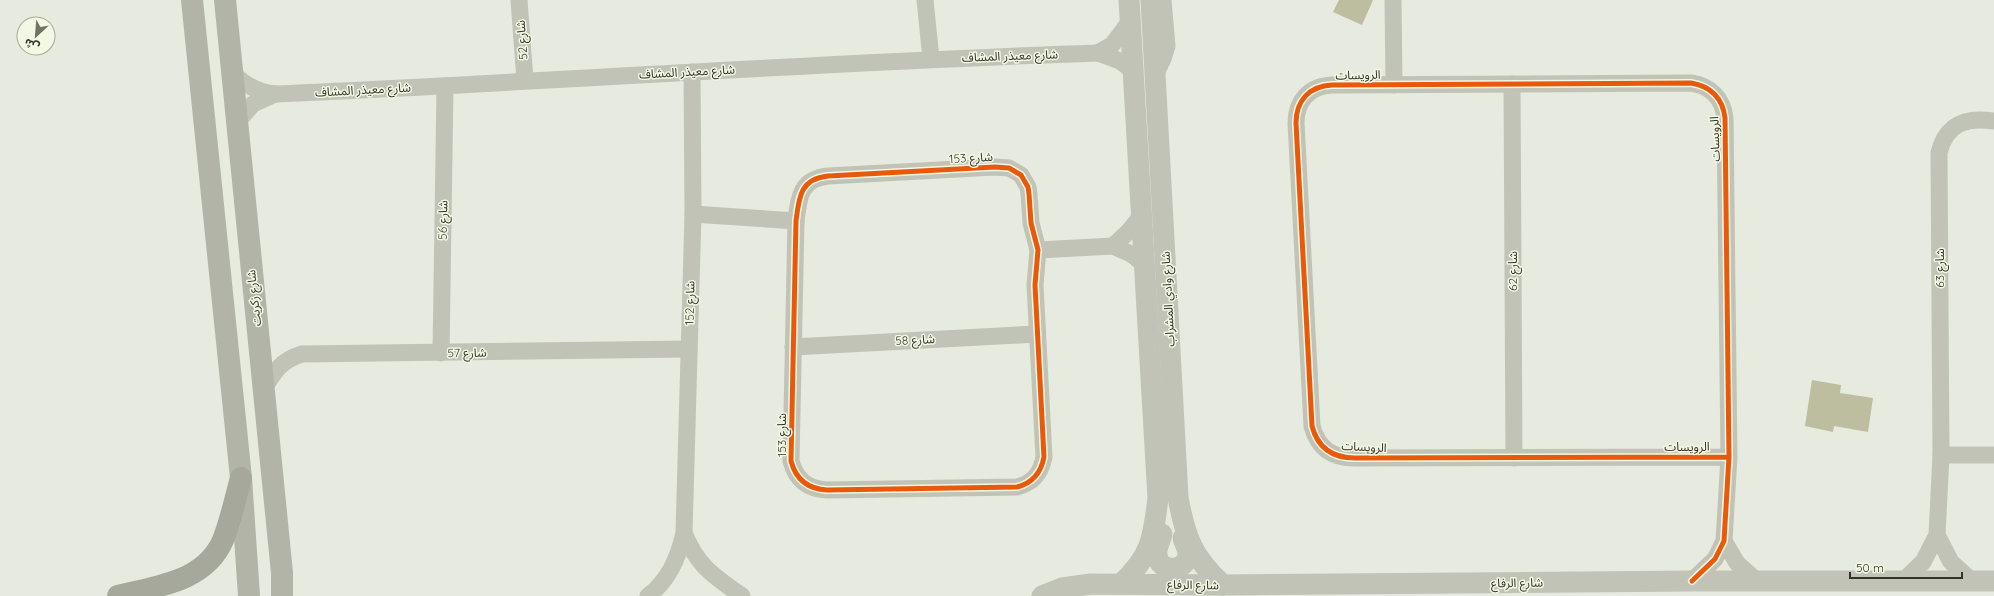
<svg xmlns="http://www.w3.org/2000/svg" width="1994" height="596" font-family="Quicksand,'Noto Sans Arabic',sans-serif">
	<rect width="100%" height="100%" fill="#e7eade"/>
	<g fill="#bdbd9f">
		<path d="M1339,0H1373L1362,25L1333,12Z"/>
		<path d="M1812,380L1841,385L1840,393L1873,398L1868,432L1834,426L1833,432L1805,426Z"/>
	</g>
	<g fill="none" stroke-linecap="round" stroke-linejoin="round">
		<g stroke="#c1c3b7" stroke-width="17">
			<path d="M519,0L525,80"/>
			<path d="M925,0L931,59"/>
			<path d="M1393,0L1394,85"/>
			<path d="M1098,53L1112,45L1130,21"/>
			<path d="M232,72C244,85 257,92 275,94C549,82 824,62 1098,53L1120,61L1133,71"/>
			<path d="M1156,73L1163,59L1167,46L1163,0"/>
			<path d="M1512,84L1514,458"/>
			<path d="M236,123L253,104L275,94"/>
			<path d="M995,167L1009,168L1021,175L1028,187L1029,194L1031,223L1038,250L1035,285L1044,457C1041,473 1033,483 1017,487L827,490C808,489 796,480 791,461L796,221C799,197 800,179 828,176Z"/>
			<path d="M693,214L796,221"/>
			<path d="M1113,246L1128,232L1141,216"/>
			<path d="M1038,250L1113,246L1131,254L1144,264"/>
			<path d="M793,347L1037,334"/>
			<path d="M441,353L445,87"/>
			<path d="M263,391C273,373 281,360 302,354L689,349"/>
			<path d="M1941,455H1994"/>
			<path d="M684,533C698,567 714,576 742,596"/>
			<path d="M1937,535L1951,562L1972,581"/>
			<path d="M1724,541L1737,563L1757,581"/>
			<path d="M1692,581L1715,559L1724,541L1729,457L1725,118C1723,99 1711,86 1691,83L1332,85C1309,86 1296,101 1296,123L1312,426C1318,449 1333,458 1355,458L1729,457"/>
			<path d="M1903,581L1923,562L1937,535L1941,455L1939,153C1946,123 1967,117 1994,121"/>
			<path d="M648,596C669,580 678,558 684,533L693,214L692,72"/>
		</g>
		<g stroke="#c1c3b7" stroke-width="21">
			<path d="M1151,0L1178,497C1185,537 1193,558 1223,585"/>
			<path d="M1162,534C1160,541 1156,549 1157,555C1159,574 1189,572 1188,552C1187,547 1184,542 1183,538"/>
			<path d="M1121,584C1152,555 1153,538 1158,498L1129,0"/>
			<path d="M1042,596L1062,588L1091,584L1223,585L1692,581H1994"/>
		</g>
		<g stroke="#b2b4a8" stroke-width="22">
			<path d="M192,0L241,478L249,596"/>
			<path d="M225,0L282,573V596"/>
		</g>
		<path stroke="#a6a89c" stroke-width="22" d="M118,596C157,586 205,582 223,540C231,520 235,499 241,478"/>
		<defs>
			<g id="cycleway">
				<path d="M995,167L1009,168L1021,175L1028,187L1029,194L1031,223L1038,250L1035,285L1044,457C1041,473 1033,483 1017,487L827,490C808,489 796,480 791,461L796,221C799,197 800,179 828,176Z"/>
				<path d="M1692,581L1715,559L1724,541L1729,457L1725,118C1723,99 1711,86 1691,83L1332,85C1309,86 1296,101 1296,123L1312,426C1318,449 1333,458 1355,458L1729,457"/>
			</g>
		</defs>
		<use href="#cycleway" stroke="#f3f8e4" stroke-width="8"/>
		<use href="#cycleway" stroke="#e8590c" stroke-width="5"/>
	</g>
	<g text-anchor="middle" stroke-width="3" stroke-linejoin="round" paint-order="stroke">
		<g font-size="12" fill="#333326" stroke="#f3f8e4">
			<text transform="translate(522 40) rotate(-94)" y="4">شارع 52</text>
			<text transform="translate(1010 56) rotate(-2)" y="4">شارع معيذر المشاف</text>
			<text transform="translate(687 72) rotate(-3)" y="4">شارع معيذر المشاف</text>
			<text transform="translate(1358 75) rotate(-1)" y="4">الرويسات</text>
			<text transform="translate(363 90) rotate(-3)" y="4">شارع معيذر المشاف</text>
			<text transform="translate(1715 139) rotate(-92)" y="4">الرويسات</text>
			<text transform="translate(971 158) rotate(-3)" y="4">شارع 153</text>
			<text transform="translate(443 220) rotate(-89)" y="4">شارع 56</text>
			<text transform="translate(1940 268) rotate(-90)" y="4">شارع 63</text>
			<text transform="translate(1513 271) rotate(-90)" y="4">شارع 62</text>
			<text transform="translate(254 298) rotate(-96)" y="4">شارع زكريت</text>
			<text transform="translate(1168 299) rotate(-93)" y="4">شارع وادي المشراب</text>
			<text transform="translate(690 303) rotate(-89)" y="4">شارع 152</text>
			<text transform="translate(915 340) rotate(-3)" y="4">شارع 58</text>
			<text transform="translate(467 353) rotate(-1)" y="4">شارع 57</text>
			<text transform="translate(782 435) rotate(-90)" y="4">شارع 153</text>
			<text transform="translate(1364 447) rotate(3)" y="4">الرويسات</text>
			<text x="1687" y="451">الرويسات</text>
			<text transform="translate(1517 583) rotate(-1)" y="4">شارع الرفاع</text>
			<text transform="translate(1193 585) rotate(1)" y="4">شارع الرفاع</text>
		</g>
	</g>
	<g transform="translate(36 36) rotate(206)"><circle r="19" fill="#f3f8e4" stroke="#a6a998"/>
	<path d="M0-3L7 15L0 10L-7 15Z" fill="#727366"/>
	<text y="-6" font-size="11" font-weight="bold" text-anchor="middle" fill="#333326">ش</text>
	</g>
	<path d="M1850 572v6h112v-6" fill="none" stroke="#333326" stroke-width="2"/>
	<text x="1856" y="572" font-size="12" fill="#333326" stroke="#f3f8e4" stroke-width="3" paint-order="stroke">50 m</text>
</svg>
